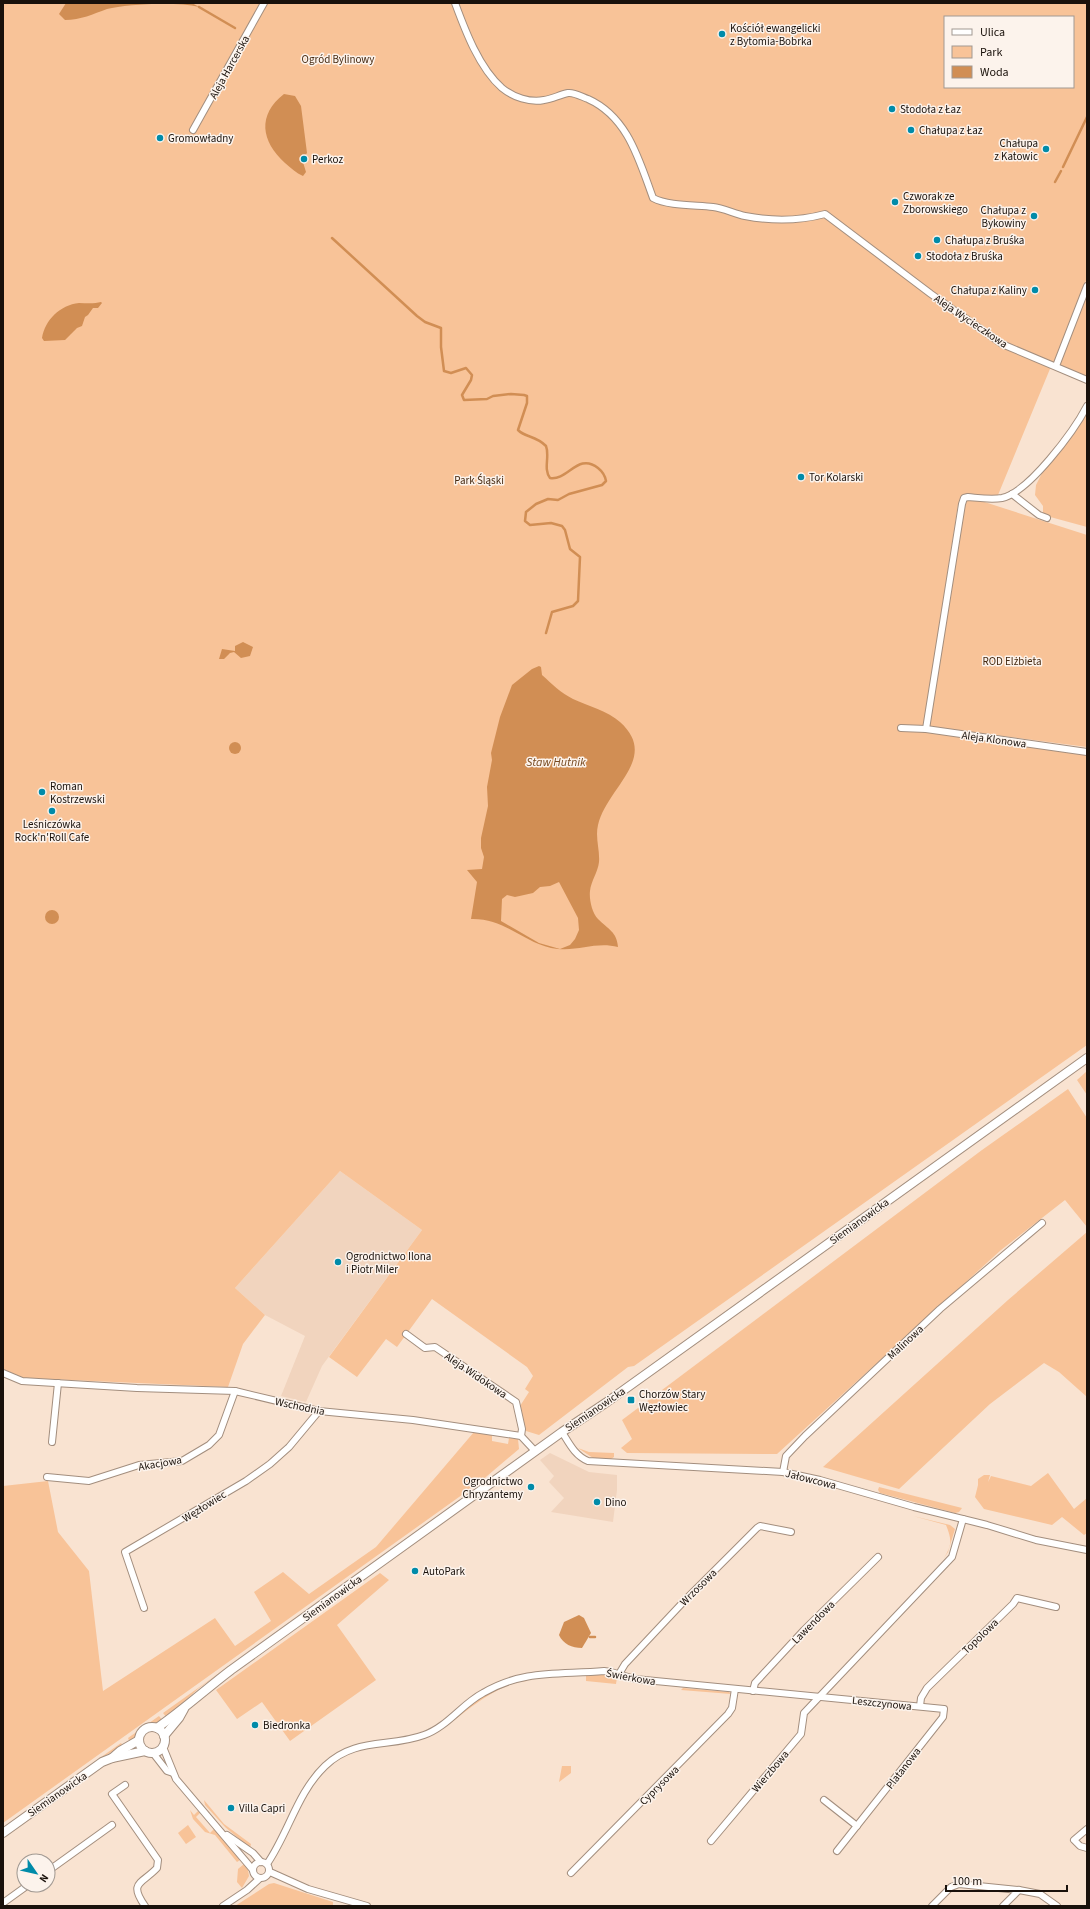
<svg xmlns="http://www.w3.org/2000/svg" width="1090" height="1909" font-family="'Source Sans 3',sans-serif">
	<rect width="100%" height="100%" fill="#f9e3d1"/>
	<g fill="#f1d4be">
		<path d="M340,1171L422,1230L322,1366L306,1402L281,1396L305,1336L265,1315L235,1288Z"/>
		<path d="M550,1453L589,1472L617,1475V1490L613,1522L551,1512L564,1498L549,1482L554,1476L540,1460Z"/>
	</g>
	<g fill="#f8c398" fill-rule="evenodd">
		<path d="M3,3H1087V278L1055,362L1052,364L998,495L961,498L958,505L923,731L1087,755V1045L634,1366L628,1367L539,1435L526,1431L520,1406L529,1392L525,1389L533,1376L527,1367L432,1299L397,1347L386,1339L357,1377L329,1357L422,1230L340,1171L235,1288L265,1315L243,1344L228,1387L24,1378L3,1369ZM945,17H1073V87H945Z"/>
		<path d="M1087,294V378L1060,365Z"/>
		<path d="M1087,411V527L1043,515V506L1035,495L1036,485L1043,471Z"/>
		<path d="M972,498L1087,535V747L927,726L964,500Z"/>
		<path d="M1087,1071V1095L1077,1080Z"/>
		<path d="M1068,1089L1087,1118V1227L1065,1200L1001,1250L777,1454L627,1453L621,1448L632,1439L622,1420L982,1150Z"/>
		<path d="M1087,1232V1397L1059,1372L1044,1363L990,1404L899,1489L823,1467L1008,1300Z"/>
		<path d="M474,1432L492,1435V1441L508,1444L509,1438L518,1439L519,1449L480,1482L3,1823V1486L48,1481L58,1532L89,1571L103,1691L215,1618L235,1646L271,1621L254,1592L283,1572L309,1594L376,1547Z"/>
		<path d="M578,1448L589,1452L614,1453V1457L611,1459L593,1458Z"/>
		<path d="M1048,1473L1074,1509L1087,1498V1533L1084,1535L1062,1517L1052,1525L984,1509L975,1497L978,1485V1479L984,1475H990L988,1482L991,1476L1031,1486Z"/>
		<path d="M879,1487L962,1508L959,1512L955,1513L880,1493L878,1490Z"/>
		<path d="M913,1516L950,1525L955,1529L948,1552L944,1558C952,1545 952,1540 946,1525Z"/>
		<path d="M380,1573L389,1580L337,1625L376,1680L290,1741L262,1702L237,1719L216,1690Z"/>
		<path d="M250,1651L199,1688L167,1718L163,1713Z"/>
		<path d="M609,1674L617,1677L616,1684L586,1681V1675Z"/>
		<path d="M526,1679L527,1681C501,1682 468,1709 447,1726L446,1725L473,1703L493,1690Z"/>
		<path d="M683,1688L729,1692L731,1694L681,1690Z"/>
		<path d="M159,1716L163,1721L144,1727L130,1743L128,1738Z"/>
		<path d="M121,1743L123,1746L97,1760L3,1827Z"/>
		<path d="M562,1766H571V1773L559,1782Z"/>
		<path d="M204,1800L224,1824L251,1844L250,1848L225,1827L205,1805Z"/>
		<path d="M190,1810L194,1815L198,1811L200,1813L196,1817L210,1833L214,1829L240,1860L237,1862L215,1835L205,1832L193,1819Z"/>
		<path d="M188,1825L196,1837L186,1844L178,1833Z"/>
		<path d="M244,1864L248,1870L249,1876L242,1888L237,1882L238,1869Z"/>
		<path d="M274,1883L333,1902V1906H235L269,1884Z"/>
	</g>
	<g fill="#d18e54" fill-rule="evenodd">
		<path d="M66,3H192L199,7C177,1 127,4 107,9C93,14 81,20 65,20L59,14Z"/>
		<path d="M284,94L295,96L301,106L307,153L302,159L306,172L303,176C296,173 291,168 285,163C261,141 257,115 284,94Z"/>
		<path d="M101,302L102,303L98,308H93L88,315L85,317L82,326L77,328L65,340L44,341L42,338C45,320 60,305 79,303C86,303 94,304 101,302Z"/>
		<path d="M243,642L253,647L250,656L241,658L234,652L230,653L224,659H219L222,649L235,651V646Z"/>
		<path d="M539,666L541,667L542,675C552,684 561,693 573,699C588,706 608,711 620,722C660,758 607,787 598,825C595,838 600,850 599,862C598,872 591,881 590,891C589,899 592,913 598,919C608,929 617,932 618,947C594,941 577,953 551,948C522,941 504,918 471,919L477,882L467,870L482,869L484,857L481,848V838L488,806L487,787L492,760L491,753L500,717L512,685L532,669ZM559,882L578,918L579,930L575,939L570,945L560,949L539,943L501,921L502,899L507,895L515,897L533,893L540,887L550,886Z"/>
		<circle cx="235" cy="748" r="6"/>
		<circle cx="52" cy="917" r="7"/>
		<path d="M579,1615L584,1618L591,1633L582,1648C572,1648 563,1644 559,1635L564,1622Z"/>
	</g>
	<g fill="none" stroke-linecap="round" stroke-linejoin="round">
		<g stroke="#d18e54" stroke-width="2.5">
			<path d="M199,7L235,28"/>
			<path d="M1063,167L1087,117"/>
			<path d="M1055,182L1061,171"/>
			<path d="M332,238L417,316L425,322L441,328V347L444,371L451,373L466,368L472,375L471,380L462,395L464,400L487,399L493,396L511,394L524,395L527,396V403L518,430C526,438 535,435 546,446C550,456 543,469 550,478C568,481 578,452 598,468C603,472 605,475 606,481L602,485L569,494L558,500L548,499L536,504L526,512L525,521L530,525L551,523L562,526L565,530L570,549L580,557L578,601L573,606L552,612L546,633"/>
			<path d="M590,1637H595"/>
		</g>
		<defs>
			<g id="minor">
				<path d="M455,3C465,30 479,68 502,88C513,97 530,103 544,100C552,99 559,95 568,93C574,92 582,97 588,99C628,117 639,160 653,198C668,206 695,205 713,207C723,208 735,214 745,216C771,221 799,221 825,214L931,294L1002,344L1087,380"/>
				<path d="M193,130L264,3"/>
				<path d="M1056,366L1087,286"/>
				<path d="M1012,494L1039,515L1047,518"/>
				<path d="M901,728L926,729L1087,752"/>
				<path d="M926,729L962,504L964,498L968,497C979,498 991,500 1002,498C1029,492 1074,431 1087,406"/>
				<path d="M406,1334L425,1348L435,1347L516,1402L522,1429L521,1436"/>
				<path d="M3,1373L22,1381L137,1388L235,1391L319,1411L413,1420L521,1436L535,1451"/>
				<path d="M562,1432C569,1443 575,1456 588,1461L783,1472L820,1480L914,1507L987,1525L1036,1540L1087,1550"/>
				<path d="M52,1442L58,1383"/>
				<path d="M783,1472L786,1456L805,1436L940,1309L1042,1223"/>
				<path d="M47,1477L89,1481L139,1465L182,1461L209,1445L219,1435L235,1391"/>
				<path d="M144,1608L125,1552L246,1481L270,1464L289,1447L319,1411"/>
				<path d="M619,1674L625,1664L688,1597L757,1528L760,1526L791,1532"/>
				<path d="M753,1691L755,1683L804,1630L878,1557"/>
				<path d="M920,1706L921,1698L927,1688L1013,1604L1017,1598L1056,1607"/>
				<path d="M163,1747L176,1779L253,1870"/>
				<path d="M153,1753L167,1771L173,1773"/>
				<path d="M125,1785L112,1794L158,1860L157,1868C142,1884 128,1882 145,1906"/>
				<path d="M824,1800L857,1826"/>
				<path d="M1087,1829L1074,1840L1080,1846L1087,1848"/>
				<path d="M227,1835L253,1853L261,1862"/>
				<path d="M711,1841L801,1734L804,1713L952,1557L963,1519"/>
				<circle cx="261" cy="1870" r="8"/>
				<path d="M267,1864C289,1832 297,1793 325,1766C355,1737 389,1748 424,1735C447,1727 462,1704 483,1693C524,1669 559,1675 604,1671L611,1672L635,1679L944,1709L943,1717L837,1851"/>
				<path d="M48,1871L112,1825"/>
				<path d="M270,1872L308,1889L367,1906"/>
				<path d="M571,1873L728,1714L732,1708L735,1689"/>
				<path d="M3,1903L28,1885"/>
				<path d="M223,1906L247,1890L259,1879"/>
				<path d="M932,1906L951,1887L959,1884L1019,1890L1040,1894L1057,1906"/>
				<path d="M1003,1906L1019,1890"/>
			</g>
			<g id="tertiary">
				<circle cx="152" cy="1740" r="13"/>
				<path d="M157,1728C183,1710 206,1689 231,1670L562,1432L607,1402L1087,1058"/>
				<path d="M164,1736L179,1718L184,1709"/>
				<path d="M112,1758L120,1751L139,1740"/>
				<path d="M3,1833L102,1762L112,1758L145,1751"/>
			</g>
		</defs>
		<use href="#minor" stroke="#a38e7e" stroke-width="8"/>
		<use href="#tertiary" stroke="#a38e7e" stroke-width="10"/>
		<use href="#minor" stroke="#fff" stroke-width="6"/>
		<use href="#tertiary" stroke="#fff" stroke-width="8"/>
	</g>
	<g fill="#008ba9" stroke="#fcf3ec" stroke-width="1.5">
		<circle cx="722" cy="34" r="4"/>
		<circle cx="892" cy="109" r="4"/>
		<circle cx="911" cy="130" r="4"/>
		<circle cx="160" cy="138" r="4"/>
		<circle cx="1046" cy="149" r="4"/>
		<circle cx="304" cy="159" r="4"/>
		<circle cx="895" cy="202" r="4"/>
		<circle cx="1034" cy="216" r="4"/>
		<circle cx="937" cy="240" r="4"/>
		<circle cx="918" cy="256" r="4"/>
		<circle cx="1035" cy="290" r="4"/>
		<circle cx="801" cy="477" r="4"/>
		<circle cx="42" cy="792" r="4"/>
		<circle cx="52" cy="811" r="4"/>
		<circle cx="338" cy="1262" r="4"/>
		<rect x="627" y="1396" width="8" height="8" rx="2"/>
		<circle cx="531" cy="1487" r="4"/>
		<circle cx="597" cy="1502" r="4"/>
		<circle cx="415" cy="1571" r="4"/>
		<circle cx="255" cy="1725" r="4"/>
		<circle cx="231" cy="1808" r="4"/>
	</g>
	<g text-anchor="middle" stroke-width="3" stroke-linejoin="round" paint-order="stroke">
		<g font-size="11" fill="#19110b" stroke="#fcf3ec" text-anchor="start">
			<text x="730" y="32">Kościół ewangelicki<tspan x="730" dy="13">z Bytomia-Bobrka</tspan></text>
			<text x="900" y="113">Stodoła z Łaz</text>
			<text x="919" y="134">Chałupa z Łaz</text>
			<text x="168" y="142">Gromowładny</text>
			<text x="1038" y="147" text-anchor="end">Chałupa<tspan x="1038" dy="13">z Katowic</tspan></text>
			<text x="312" y="163">Perkoz</text>
			<text x="903" y="200">Czworak ze<tspan x="903" dy="13">Zborowskiego</tspan></text>
			<text x="1026" y="214" text-anchor="end">Chałupa z<tspan x="1026" dy="13">Bykowiny</tspan></text>
			<text x="945" y="244">Chałupa z Bruśka</text>
			<text x="926" y="260">Stodoła z Bruśka</text>
			<text x="1027" y="294" text-anchor="end">Chałupa z Kaliny</text>
			<text x="809" y="481">Tor Kolarski</text>
			<text x="50" y="790">Roman<tspan x="50" dy="13">Kostrzewski</tspan></text>
			<text x="52" y="828" text-anchor="middle">Leśniczówka<tspan x="52" dy="13">Rock'n'Roll Cafe</tspan></text>
			<text x="346" y="1260">Ogrodnictwo Ilona<tspan x="346" dy="13">i Piotr Miler</tspan></text>
			<text x="639" y="1398">Chorzów Stary<tspan x="639" dy="13">Węzłowiec</tspan></text>
			<text x="523" y="1485" text-anchor="end">Ogrodnictwo<tspan x="523" dy="13">Chryzantemy</tspan></text>
			<text x="605" y="1506">Dino</text>
			<text x="423" y="1575">AutoPark</text>
			<text x="263" y="1729">Biedronka</text>
			<text x="239" y="1812">Villa Capri</text>
		</g>
		<g font-size="11" fill="#462a11" stroke="#fcf3ec">
			<text x="338" y="63">Ogród Bylinowy</text>
			<text x="479" y="484">Park Śląski</text>
			<text x="1012" y="665">ROD Elżbieta</text>
		</g>
		<g font-size="11" fill="#19110b" stroke="#fcf3ec">
			<text transform="translate(229 67) rotate(-61)" y="4">Aleja Harcerska</text>
			<text transform="translate(971 321) rotate(34)" y="4">Aleja Wycieczkowa</text>
			<text transform="translate(994 739) rotate(8)" y="4">Aleja Klonowa</text>
			<text transform="translate(859 1221) rotate(-36)" y="4">Siemianowicka</text>
			<text transform="translate(905 1342) rotate(-43)" y="4">Malinowa</text>
			<text transform="translate(476 1375) rotate(34)" y="4">Aleja Widokowa</text>
			<text transform="translate(300 1406) rotate(12)" y="4">Wschodnia</text>
			<text transform="translate(595 1409) rotate(-34)" y="4">Siemianowicka</text>
			<text transform="translate(160 1463) rotate(-10)" y="4">Akacjowa</text>
			<text transform="translate(811 1479) rotate(14)" y="4">Jałowcowa</text>
			<text transform="translate(204 1506) rotate(-32)" y="4">Węzłowiec</text>
			<text transform="translate(698 1587) rotate(-45)" y="4">Wrzosowa</text>
			<text transform="translate(332 1598) rotate(-36)" y="4">Siemianowicka</text>
			<text transform="translate(813 1622) rotate(-45)" y="4">Lawendowa</text>
			<text transform="translate(980 1636) rotate(-44)" y="4">Topolowa</text>
			<text transform="translate(631 1677) rotate(10)" y="4">Świerkowa</text>
			<text transform="translate(882 1703) rotate(6)" y="4">Leszczynowa</text>
			<text transform="translate(903 1768) rotate(-52)" y="4">Platanowa</text>
			<text transform="translate(770 1771) rotate(-50)" y="4">Wierzbowa</text>
			<text transform="translate(659 1785) rotate(-45)" y="4">Cyprysowa</text>
			<text transform="translate(57 1794) rotate(-35)" y="4">Siemianowicka</text>
		</g>
		<g font-size="12" font-style="italic" fill="#77491f" stroke="#fcf3ec">
			<text x="556" y="766">Staw Hutnik</text>
		</g>
	</g>
	<rect width="1090" height="1909" fill="none" stroke="#19110b" stroke-width="8"/>
	<rect x="944" y="16" width="130" height="72" fill="#fcf3ec" stroke="#a19992"/>
	<rect x="952" y="29" width="20" height="6" fill="#ffffff" stroke="#a19992"/>
	<text x="980" y="36" font-size="12" fill="#19110b">Ulica</text>
	<rect x="952" y="46" width="20" height="12" fill="#f8c398" stroke="#a19992"/>
	<text x="980" y="56" font-size="12" fill="#19110b">Park</text>
	<rect x="952" y="66" width="20" height="12" fill="#d18e54" stroke="#a19992"/>
	<text x="980" y="76" font-size="12" fill="#19110b">Woda</text>
	<g transform="translate(36 1873) rotate(124)"><circle r="19" fill="#fcf3ec" stroke="#a19992"/>
	<path d="M0-3L7 15L0 10L-7 15Z" fill="#008ba9"/>
	<text y="-6" font-size="11" font-weight="bold" text-anchor="middle" fill="#19110b">N</text>
	</g>
	<path d="M946 1885v6h121v-6" fill="none" stroke="#19110b" stroke-width="2"/>
	<text x="952" y="1885" font-size="12" fill="#19110b" stroke="#fcf3ec" stroke-width="3" paint-order="stroke">100 m</text>
</svg>
